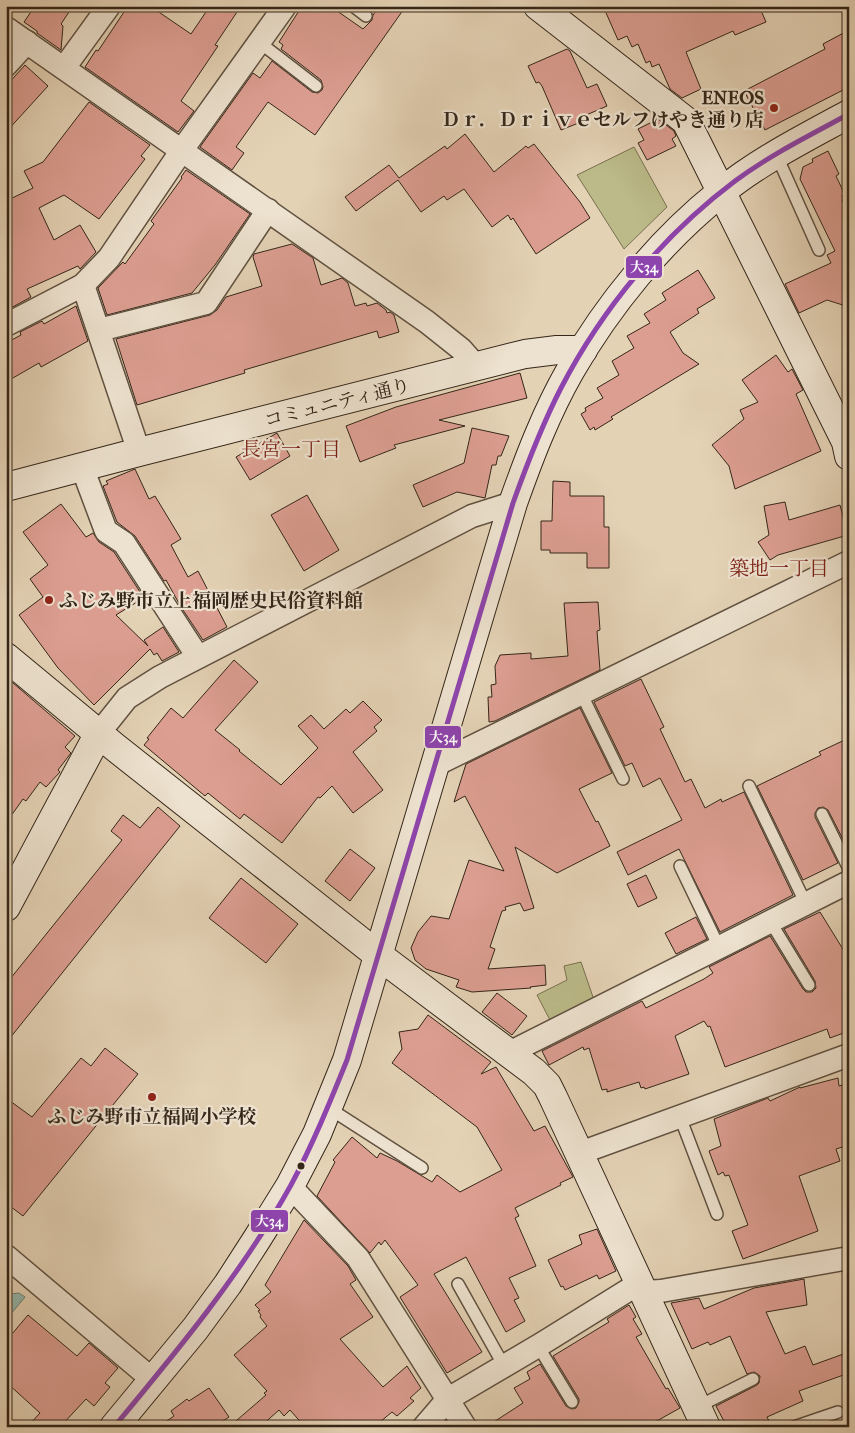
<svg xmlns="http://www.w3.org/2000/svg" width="855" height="1433" font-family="'IM FELL French Canon','Noto Serif JP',serif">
	<rect width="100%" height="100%" fill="#e4d2b5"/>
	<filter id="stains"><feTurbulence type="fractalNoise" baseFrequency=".004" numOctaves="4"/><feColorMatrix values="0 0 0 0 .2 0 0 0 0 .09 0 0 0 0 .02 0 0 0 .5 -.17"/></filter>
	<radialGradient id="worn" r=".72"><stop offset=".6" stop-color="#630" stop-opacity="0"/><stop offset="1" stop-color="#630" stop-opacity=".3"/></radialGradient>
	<g fill="#bbba88" stroke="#787050">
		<path d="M634,147L667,207L624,249L577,175Z"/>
		<path d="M581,962L594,1000L551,1022L537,995L567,980L564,966Z"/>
	</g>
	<path fill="#95b8ae" stroke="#6e7e72" d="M19,1293L25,1297L6,1320V1297L10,1294Z"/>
	<g fill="#dc9e91" stroke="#342619">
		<path d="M35,6H73L61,24L63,26L61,50L37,33V31L24,22Z"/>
		<path d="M128,6H150L191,34L210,6H241L215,45L218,46L181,101L194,111L178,132L85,67L96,50L98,51Z"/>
		<path d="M302,6H330L363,29L372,20L373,15L380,6H406L315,135L268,102L236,147L244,153L232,170L200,147L253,73L260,78L272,61L312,92L318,93L322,90L323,87L321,80L281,49L283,45L279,42Z"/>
		<path d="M603,6H759L766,22L735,35L733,31L686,52L701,89L682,98L670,89L659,64L652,67L650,61L646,63L638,44L632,47L627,36L618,40Z"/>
		<path d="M849,30V87L765,130L744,91L825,49L823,44Z"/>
		<path d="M567,49L570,51L587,88L597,84L607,106L584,116L586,120L561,130L542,86L539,82L536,83L528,66Z"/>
		<path d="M25,65L48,86L6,132V86Z"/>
		<path d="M89,102L150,145L141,156L145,159L99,219L64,195L39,208L54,240L80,225L96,252L80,269L78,266L27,289L31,297L9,309L6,304V201L33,188L24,171L43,162Z"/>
		<path d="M658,119L674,131L676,136L672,139L676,146L647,160L638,143L644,140L638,129Z"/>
		<path d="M465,134L494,172L526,146L528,148L534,144L580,202L590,218L536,254L513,218L511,220L508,215L492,227L464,189L447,200L444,196L421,212L398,180L356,211L345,197L389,165L399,178L445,146L447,149Z"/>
		<path d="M828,151L839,174L836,176L845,195L842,196L844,199L842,200L849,215V307L827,300L799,313L785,284L831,263L827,255L835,251L800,179L803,167L813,162L812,159Z"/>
		<path d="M186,170L250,214L215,265L192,293L107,315L98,288L123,262L125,264L154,224L151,221L182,178L181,177Z"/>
		<path d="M292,244L313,258L321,285L342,278L348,283L355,306L366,303L367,306L377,303L386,310L387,313L390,312L394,315L399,332L379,338L377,331L244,370L245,373L137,405L116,339L210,315L217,310L226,297L262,286L253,257L254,254Z"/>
		<path d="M698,270L715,298L697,309L699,313L670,332L683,353L699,364L611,417L613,419L595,430L594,427L590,430L581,414L586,411L585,408L603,398L597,388L619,375L612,361L634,348L627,336L650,323L644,314L666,300L662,293Z"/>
		<path d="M76,306L88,341L41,367L39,363L6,382V343L21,335L20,332L42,321L44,324Z"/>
		<path d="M776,355L788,372L792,369L803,390L796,394L821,451L735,489L729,466L712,445L744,419L740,410L758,402L742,380Z"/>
		<path d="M520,373L527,398L439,420L465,426L394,445L396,448L360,462L346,426L396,407Z"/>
		<path d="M472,428L509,436L501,456H498L496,465H492L485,498L457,492L423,507L413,485L464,463Z"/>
		<path d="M277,433L290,456L250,480L236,457Z"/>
		<path d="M135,469L149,499L155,496L181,539L171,545L188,577L198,571L227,627L203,640L181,607L166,580L164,581L135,536L117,522L103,486L108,484L106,481Z"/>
		<path d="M553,481L570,482V496H604V527H609V568H587V553H550V550H541V521H552Z"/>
		<path d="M307,495L339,550L304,571L271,515Z"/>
		<path d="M785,502L789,520L840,505L848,535L778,555L770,560L758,542L769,535L764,506Z"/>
		<path d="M61,504L86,537L93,533L99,542L114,552L142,595L135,600L137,602L116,615L148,646L144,640L163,627L179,652L162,661L157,653L154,655L150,649L94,705L58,668L19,615L43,597L30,579L48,565L23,532Z"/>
		<path d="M598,602L600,630L597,631L600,670L495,721L489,722L488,697H492L491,685L496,684L495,666L500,655L531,653V659L568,656L564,603Z"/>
		<path d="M234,660L258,682L215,730L240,750L239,751L281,785L318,748L298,726L311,715L324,729L346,709L350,713L363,701L382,720L374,727L377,731L353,752L383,790L353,813L332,786L320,798L318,797L282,843L244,814L240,819L208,793L205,796L144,745L149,739L147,738L171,708L183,718Z"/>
		<path d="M6,677L75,736L65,747L71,753L58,770L60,772L46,787L40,782L26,801L23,799L6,823Z"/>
		<path d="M641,679L664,727L660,729L685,782L691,779L705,808L721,799L722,802L744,792L793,895L720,932L679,849L628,875L617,852L682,820L660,778L643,787L632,763L625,766L594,702Z"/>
		<path d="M580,708L612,773L579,789L596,822L598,821L610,846L557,873L515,847L534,908L524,911L520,903L505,907L506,910L502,911L490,947L495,949L488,969L545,965L546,985L530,987L531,988L472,992L456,987L459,980L426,969L415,960L411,948L418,932L431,916L449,919L469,860L504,871L465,796L454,802L466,764Z"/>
		<path d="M849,738V851L828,810L823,807L818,808L815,813V817L838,863L803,880L757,786L821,755L819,752Z"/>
		<path d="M158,807L180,826L6,1043V984L122,840L111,831L123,815L140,828Z"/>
		<path d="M350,849L375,868L350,901L325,881Z"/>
		<path d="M646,875L657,898L638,907L627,884Z"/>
		<path d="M241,878L298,924L266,963L209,918Z"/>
		<path d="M820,912L849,959V1031L830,1038L827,1029L725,1067L710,1026L708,1027L704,1021L675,1036L689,1074L645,1089L644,1087L641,1088L639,1082L607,1092V1089L602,1090L589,1048L584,1050L583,1047L549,1065L542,1051L642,1001L646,1008L704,979L713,973L709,967L770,936L803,989L806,992H812L816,988L815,981L784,929Z"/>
		<path d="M696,917L707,939L676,954L665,933Z"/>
		<path d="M497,993L527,1016L512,1035L482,1012Z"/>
		<path d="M428,1015L491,1062L481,1074L496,1067L534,1131L545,1126L573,1177L560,1183L561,1185L515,1208L519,1216L515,1218L536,1266L509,1278L519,1298L514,1300L525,1321L506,1332L466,1257L434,1274L482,1352L447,1373L400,1297L418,1285L385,1240L381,1245L379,1242L370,1253L317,1196L335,1162L333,1160L352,1137L377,1158L380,1153L397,1161L432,1182L437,1175L460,1192L502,1170L477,1127L392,1063L402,1049L399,1032L418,1029Z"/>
		<path d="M105,1048L138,1074L23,1216L6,1203V1098L32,1117L81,1058L91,1066Z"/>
		<path d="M838,1078L839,1086L849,1083V1145L836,1149L840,1161L799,1176L818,1231L743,1259L732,1231L748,1225L729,1175L725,1176L723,1172L718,1175L709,1151L721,1146L714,1119L768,1098L770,1101L800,1087V1088Z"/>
		<path d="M304,1220L348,1266L356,1280L350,1284L373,1317L340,1339L383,1387L407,1366L421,1388L410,1398L414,1401L397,1416L392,1412L374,1427H305L290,1410L284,1416L279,1410L260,1427H229L266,1395L264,1393L267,1391L234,1355L267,1326L260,1317L261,1315L258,1311L260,1310L255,1305L271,1292L265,1285Z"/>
		<path d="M597,1229L616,1271L599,1279L597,1275L565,1290L563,1286L561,1287L548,1260L582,1244L579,1235Z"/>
		<path d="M804,1279L807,1305L766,1312L785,1354L805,1346L813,1365L849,1352V1373L799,1391L803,1401L767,1417L772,1427H727L716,1406L757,1385L759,1383L760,1376L754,1372L747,1374L730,1336L710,1345L708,1342L692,1349L671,1303L699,1298L704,1309L754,1288Z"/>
		<path d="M629,1305L636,1317L633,1319L642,1334L636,1337L666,1389L668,1388L680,1408L646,1427H486L523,1403L514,1388L530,1379L527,1372L540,1364L566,1406L572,1409L576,1408L579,1402V1399L553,1356L609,1322L607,1319Z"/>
		<path d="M28,1315L77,1356L89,1343L118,1368L105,1383L110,1387L94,1406L86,1399L60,1427H27L40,1413L6,1382V1341Z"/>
		<path d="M209,1388L229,1417L214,1427H158L174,1416L171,1411L187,1399L189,1401Z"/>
	</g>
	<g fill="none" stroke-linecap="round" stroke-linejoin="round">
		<defs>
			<g id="lane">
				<path d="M353,6L366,16"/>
				<path d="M259,42L316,86"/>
				<path d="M776,154L819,250"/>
				<path d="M581,693L623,779"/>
				<path d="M749,786L806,904"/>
				<path d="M822,814L849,869"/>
				<path d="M680,866L719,947"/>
				<path d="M770,921L809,985"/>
				<path d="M327,1107L422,1168"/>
				<path d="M680,1117L717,1214"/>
				<path d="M458,1284L504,1366"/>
				<path d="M538,1346L572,1402"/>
				<path d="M697,1407L753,1379"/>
				<path d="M794,1427L838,1412"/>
			</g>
			<g id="street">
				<path d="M6,28L427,322L461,349L476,366"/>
				<path d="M6,65L27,42"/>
				<path d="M64,68L109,6"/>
				<path d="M83,285L139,452"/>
				<path d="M6,325L83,285L109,258L182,150L285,6"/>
				<path d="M99,330L206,303L268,210"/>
				<path d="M82,467L106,531L124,543L198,657"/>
				<path d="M99,733L127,698L160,677L472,516L513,503"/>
				<path d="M435,765L849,562"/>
				<path d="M509,1053L849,882"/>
				<path d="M580,1153L849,1055"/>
				<path d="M290,1186L358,1258L465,1427"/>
				<path d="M6,1256L153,1380"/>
				<path d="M643,1292L661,1291L849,1258"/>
				<path d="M424,1427L448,1399L538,1346L638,1284"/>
			</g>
			<g id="secondary">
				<path d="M538,6L686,121L846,442L849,456"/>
				<path d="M6,487L139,452L525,354L557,350H583"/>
				<path d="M6,657L116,748L378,955L534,1072L547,1085L553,1097L706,1427"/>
				<path d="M6,907L99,733"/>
				<path d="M114,1427L195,1329L228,1284L257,1239L290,1186L317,1134L347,1060L513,503C529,458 546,413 570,371C608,305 660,241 720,193C759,161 805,138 849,114"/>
			</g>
		</defs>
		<use href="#lane" stroke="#605140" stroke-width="14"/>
		<use href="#street" stroke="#605140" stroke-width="25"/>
		<use href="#secondary" stroke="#342619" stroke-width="30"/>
		<use href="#lane" stroke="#ede2cf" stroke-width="11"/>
		<use href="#street" stroke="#ede2cf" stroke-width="22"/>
		<use href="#secondary" stroke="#ede2cf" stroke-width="28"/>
		<defs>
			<path id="bus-1" d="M114,1427C178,1350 242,1273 291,1185C313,1144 330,1102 347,1060L513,503C527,464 542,425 561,388C602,309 663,235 735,181C770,155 810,135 849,114"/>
		</defs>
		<use href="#bus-1" stroke="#ede2cf" stroke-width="9"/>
		<use href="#bus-1" stroke="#8e44ad" stroke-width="5"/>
	</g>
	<g fill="#8f2418" stroke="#ede2cf" stroke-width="2">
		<circle cx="774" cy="108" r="5"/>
		<circle cx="49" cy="600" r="5"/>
		<circle cx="152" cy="1097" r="5"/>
	</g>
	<circle fill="#342619" stroke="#ede2cf" stroke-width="2" cx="301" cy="1166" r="4.5"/>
	<g text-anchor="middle" stroke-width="4.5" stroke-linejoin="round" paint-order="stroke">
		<g font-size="19" font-weight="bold" fill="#342619" stroke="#ede2cf" text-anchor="end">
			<text x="764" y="104">ENEOS<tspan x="764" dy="22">Ｄｒ．Ｄｒｉｖｅセルフけやき通り店</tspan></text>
			<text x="59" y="607" text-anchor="start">ふじみ野市立上福岡歴史民俗資料館</text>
			<text x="152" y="1123" text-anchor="middle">ふじみ野市立福岡小学校</text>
		</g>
		<g font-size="19" fill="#342619" stroke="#ede2cf">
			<text transform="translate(337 402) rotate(-14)" y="7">コミュニティ通り</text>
		</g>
		<g font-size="20" fill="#7a1f14" stroke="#ede2cf">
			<text x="291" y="456">長宮一丁目</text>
			<text x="779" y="575">築地一丁目</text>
		</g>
	</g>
	<g stroke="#ede2cf" stroke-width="2">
		<rect x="625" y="255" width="38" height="24" rx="5" fill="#8e44ad"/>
		<rect x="424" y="725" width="38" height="24" rx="5" fill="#8e44ad"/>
		<rect x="250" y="1209" width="39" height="24" rx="5" fill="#8e44ad"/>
	</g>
	<g font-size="14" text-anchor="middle" font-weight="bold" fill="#fff">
		<text x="644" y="272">大34</text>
		<text x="443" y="742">大34</text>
		<text x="269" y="1226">大34</text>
	</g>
	<rect width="855" height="1433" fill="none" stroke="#e4d2b5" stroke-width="25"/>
	<rect x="8" y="8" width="840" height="1418" fill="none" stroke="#342619" stroke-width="2.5"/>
	<rect x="12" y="12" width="830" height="1408" fill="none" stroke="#342619"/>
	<rect width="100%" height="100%" filter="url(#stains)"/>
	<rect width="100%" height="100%" fill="url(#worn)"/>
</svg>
